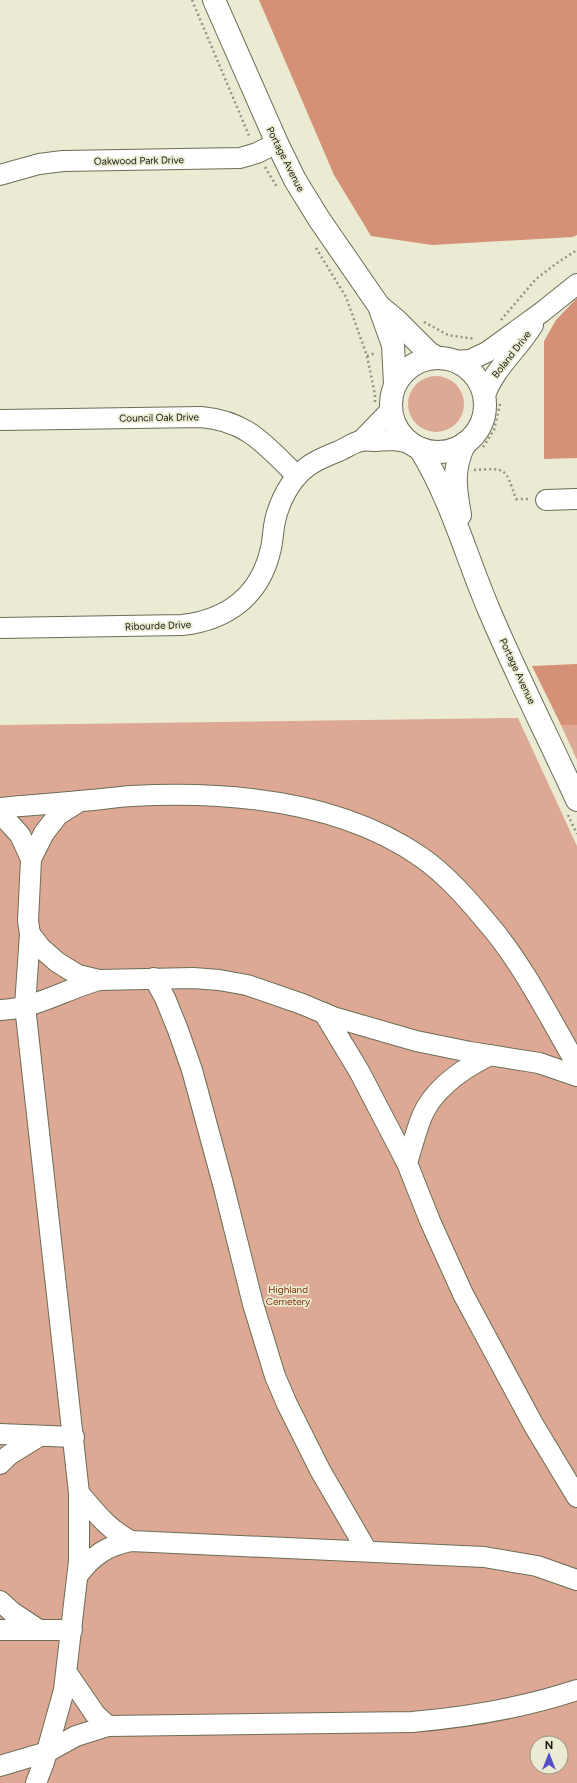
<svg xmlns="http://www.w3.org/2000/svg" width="577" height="1783" font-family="Figtree,sans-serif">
	<rect width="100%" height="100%" fill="#eaebd2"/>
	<g fill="#dda894" fill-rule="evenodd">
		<circle cx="436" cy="404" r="28"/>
		<path d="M518,718L577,846V1783H0V725ZM537,1743H561V1767H537Z"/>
		<path d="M561,725H577V760Z"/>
	</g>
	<g fill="#d59177">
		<path d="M259,0H577V235L573,237L432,245L371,236L334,175Z"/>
		<path d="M577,298V458L544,459V341L556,320Z"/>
		<path d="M577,664V725H561L532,666Z"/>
	</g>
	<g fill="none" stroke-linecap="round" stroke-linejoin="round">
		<defs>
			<g id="minor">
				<path d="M0,175L39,164L63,161L240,158L257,153L277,143"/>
				<path d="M453,361L470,360L487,352L542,312L577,284"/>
				<path d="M484,397C495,367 517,351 533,325"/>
				<path d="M0,420L201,417C248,421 265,445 297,476"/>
				<path d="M361,441L391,410"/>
				<path d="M546,500L577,499"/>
				<path d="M0,628L182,625C228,620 261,595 271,548C273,539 273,530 275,521C278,506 287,487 298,475C309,463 324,457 339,451C346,448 354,442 361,441C366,440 371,441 376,441C391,440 395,439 409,443"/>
				<path d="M0,808C27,805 53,804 80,801C97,800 115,797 132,796C228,791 339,800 421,857C447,875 470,902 490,926C524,966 550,1019 577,1065"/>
				<path d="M0,813L20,835L31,859"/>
				<path d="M30,934L41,948L57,962L78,975L99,980L193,978L219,980L247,985L302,1004L333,1017L416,1041L470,1052L539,1063L577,1076"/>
				<path d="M154,978L165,998L178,1030L192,1070L223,1184L253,1304L275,1376L287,1404L320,1470L367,1551"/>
				<path d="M0,1010C35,1009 66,989 99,980"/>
				<path d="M324,1013L359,1071L407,1163L430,1221L463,1294L533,1424L577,1497"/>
				<path d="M407,1163C412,1147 416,1131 422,1116C434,1088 464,1068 490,1055"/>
				<path d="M0,1434L74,1437"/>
				<path d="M0,1464L9,1455L38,1437"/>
				<path d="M79,1493C96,1513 108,1529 131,1541"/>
				<path d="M78,1575C93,1555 107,1546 131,1541L484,1557L537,1566L577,1580"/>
				<path d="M0,1601L12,1612L39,1630"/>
				<path d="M0,1630H72"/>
				<path d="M67,1673L95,1714L108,1726"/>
				<path d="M0,1766L47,1752L76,1736L108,1726L412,1722C469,1717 523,1708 577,1690"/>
				<path d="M36,1783L44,1762L64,1690L79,1561V1493L25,1006L30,934L28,921L31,859L44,833L58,815L80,801"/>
			</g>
			<g id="major">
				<path d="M214,0L277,143L295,180L319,219L379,306L397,321L429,353L438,358"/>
				<path d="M379,306L393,345L395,384"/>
				<circle cx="438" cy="405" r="47"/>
				<path d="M420,449C451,499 466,556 489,610C516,674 548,737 577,800"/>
				<path d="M460,515C455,487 452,469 465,443"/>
			</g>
		</defs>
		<use href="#minor" stroke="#6c6d56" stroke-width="22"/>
		<use href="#major" stroke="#6c6d56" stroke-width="24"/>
		<g stroke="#939481" stroke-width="2.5" stroke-dasharray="2 3" stroke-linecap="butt">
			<path d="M192,0L250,138"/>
			<path d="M265,167L277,187"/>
			<path d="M316,248L346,297L367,356L375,395V403"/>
			<path d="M501,320L536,279L557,263L577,250"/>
			<path d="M424,322L448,335L475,339"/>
			<path d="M367,356L376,353"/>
			<path d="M483,447L494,430L500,404"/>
			<path d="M474,470C507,468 505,467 516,499H531"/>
			<path d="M568,815L577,834"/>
		</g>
		<use href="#minor" stroke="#fff" stroke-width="20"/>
		<use href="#major" stroke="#fff" stroke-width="22"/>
	</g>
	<g text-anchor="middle" stroke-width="3.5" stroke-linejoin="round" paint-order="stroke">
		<g font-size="10" fill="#16160d" stroke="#eaebd2">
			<text transform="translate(286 159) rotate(63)" y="4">Portage Avenue</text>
			<text transform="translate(139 160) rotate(-1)" y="4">Oakwood Park Drive</text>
			<text transform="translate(511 354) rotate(-52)" y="4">Boland Drive</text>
			<text transform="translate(159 417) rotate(-1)" y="4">Council Oak Drive</text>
			<text transform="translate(158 625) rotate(-2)" y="4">Ribourde Drive</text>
			<text transform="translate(518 671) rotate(65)" y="4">Portage Avenue</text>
		</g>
		<g font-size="10" fill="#803008" stroke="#eaebd2">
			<text x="288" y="1293">Highland<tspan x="288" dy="12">Cemetery</tspan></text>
		</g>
	</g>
	<g transform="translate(549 1755)"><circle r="19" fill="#eaebd2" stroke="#959683"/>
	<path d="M0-3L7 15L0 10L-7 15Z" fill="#5550c7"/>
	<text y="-6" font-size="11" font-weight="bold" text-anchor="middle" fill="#16160d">N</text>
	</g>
</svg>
